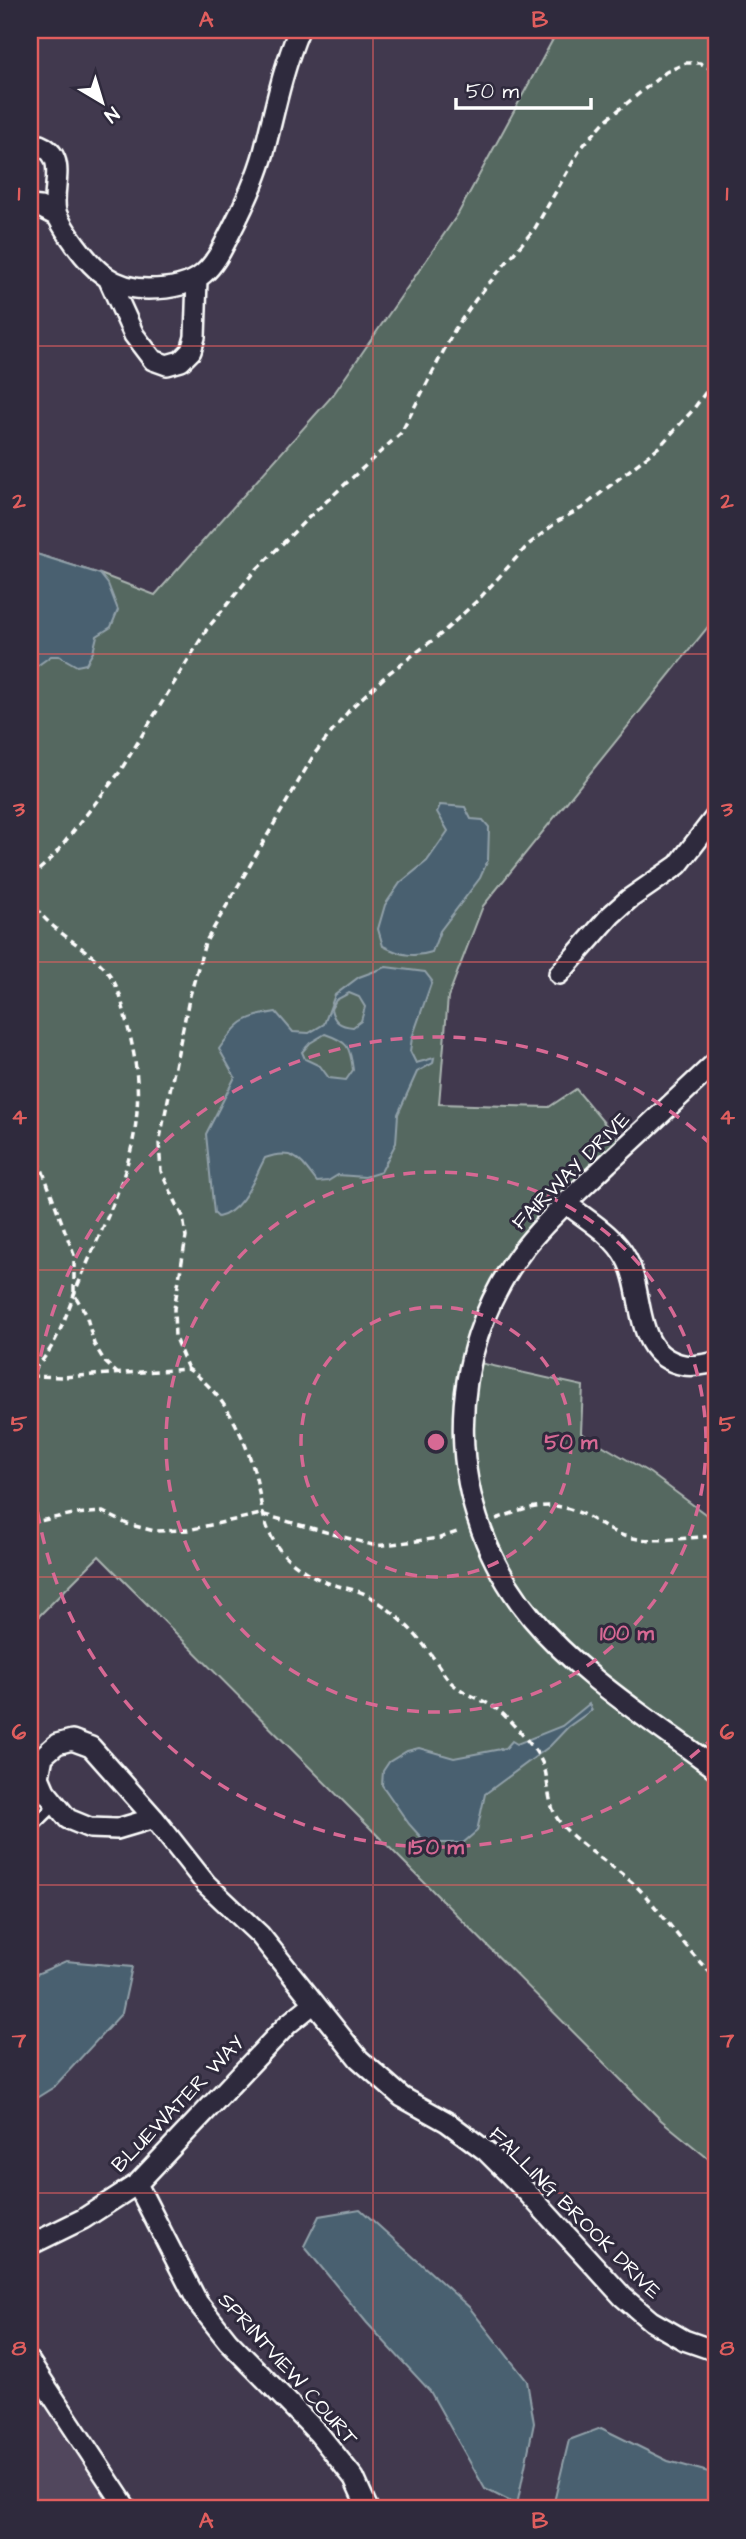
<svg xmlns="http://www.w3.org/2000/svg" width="746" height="2539" viewBox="0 0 746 2539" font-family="'Architects Daughter',sans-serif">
<rect width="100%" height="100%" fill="#41394e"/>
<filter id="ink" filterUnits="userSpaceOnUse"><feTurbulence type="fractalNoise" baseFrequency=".0143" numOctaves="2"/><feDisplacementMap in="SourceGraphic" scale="14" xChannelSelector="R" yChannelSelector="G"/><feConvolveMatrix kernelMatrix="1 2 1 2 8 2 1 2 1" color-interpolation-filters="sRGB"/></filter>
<g filter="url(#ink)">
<path fill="#51475d" d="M30 2385 114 2509H30Z"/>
<path fill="#556861" stroke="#aab4b0" stroke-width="2" d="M558 30H716V617L483 906 448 997 439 1104 549 1107 576 1089 625 1148 526 1246 471 1361 583 1386 581 1433 650 1473 716 1522V2165L661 2120 99 1556 30 1625V552L100 574 155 595 333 395 458 214Z"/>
<path fill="#48616f" stroke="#91a0a9" stroke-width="2" fill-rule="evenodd" d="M30 552 100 574 108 584 118 610 111 627 97 636 93 652 86 664 77 666 59 656H51L30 671Z
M440 805 465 807 471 819 483 820 489 827 488 860 480 878 440 931 432 952C413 958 401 955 383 946L378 929 385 905 400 883 427 861 448 831 437 812Z
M386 967 425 972 432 981 412 1038 410 1051 416 1063 434 1058 433 1063 417 1072 398 1114 396 1143 381 1172 365 1177 338 1175 328 1181 317 1182C300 1160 295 1148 265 1158 254 1178 243 1212 218 1217L214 1213 206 1134 235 1077 219 1049C238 1022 243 1017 276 1012L293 1032 309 1033 324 1024 335 995 359 977ZM349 993 359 997 365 1007 361 1021 353 1027C340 1026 334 1022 331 1009L336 1000ZM325 1034C348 1042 350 1046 353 1070L346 1080 329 1078 320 1066 305 1059 302 1052 310 1043Z
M589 1704 592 1710 568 1727 550 1746 485 1794 477 1831 463 1843H426L409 1824 382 1785 383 1771 389 1762 407 1751 419 1748 454 1758 506 1748 512 1741 517 1744 562 1726Z
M66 1961 132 1967 122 2013 54 2087 30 2102V1977Z
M360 2209 469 2307 527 2381 534 2423 517 2505 485 2489 430 2391 367 2323 304 2246 319 2216Z
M601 2428 668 2461 716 2474V2509H557L554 2502 569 2440Z"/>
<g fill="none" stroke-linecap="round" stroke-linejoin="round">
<defs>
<path id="lane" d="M30 1829 56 1804"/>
<path id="street" d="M30 142C73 152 50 184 56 212 60 224 68 234 75 244 94 270 113 289 148 289 166 289 189 286 203 274 215 264 222 249 229 235 243 208 256 181 264 152 275 109 282 71 299 30
M30 206 40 207 57 216
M109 280 134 335 153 360 167 365 181 361 191 351 195 337 197 279
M559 974 611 915 629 899 678 865 716 816
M716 1062C680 1096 644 1130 608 1163 580 1190 550 1216 526 1246 440 1356 443 1511 532 1618 582 1678 654 1722 716 1769
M567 1204C587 1220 614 1235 626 1258 646 1293 631 1355 684 1365 694 1367 706 1364 716 1362
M154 1818 117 1829 90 1828 68 1819 45 1791 39 1777 43 1756 57 1744 72 1740 91 1747 154 1818 206 1884 260 1935 359 2059 402 2097 447 2122 486 2151 526 2191 623 2297 651 2321 684 2340 716 2351
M137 2184 198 2303 228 2341 318 2433 354 2478 368 2509
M30 2245 83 2219 137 2184 288 2024 313 2004
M30 2362 127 2509"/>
</defs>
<use href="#lane" stroke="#fff" stroke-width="15"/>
<use href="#street" stroke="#fff" stroke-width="24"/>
<path stroke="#fff" stroke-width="3.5" stroke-dasharray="7 5" stroke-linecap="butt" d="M30 878 53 857 119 773 207 629 253 573 305 521 401 433 455 329 476 299 535 228 581 148 606 120 666 72 686 63H700L716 72
M30 897C48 937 101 948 117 988 122 999 124 1012 127 1024 156 1129 120 1186 80 1280 66 1312 58 1349 30 1373
M30 1137 74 1255V1294L86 1314 94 1344 105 1362 118 1374
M188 1369 175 1338 174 1309 186 1237 183 1217 161 1171 159 1143 189 999 205 943 315 753 351 708 389 673 441 634 479 599 528 545 558 521 582 508 660 446 692 411 716 378
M30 1376 62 1377 188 1369C223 1392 244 1434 255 1474 262 1501 261 1525 279 1549 291 1564 313 1578 331 1584 344 1588 360 1590 371 1597 396 1613 415 1632 432 1656 440 1666 444 1677 454 1685 469 1697 490 1701 504 1715 518 1730 539 1750 545 1770 549 1787 548 1806 559 1821 577 1846 617 1866 640 1890 667 1918 687 1952 716 1978
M496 1519C533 1506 554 1498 590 1518 600 1524 612 1532 624 1536 649 1544 689 1537 716 1536
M30 1523 73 1514 103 1512 127 1524 154 1531 188 1530 261 1514 376 1546 440 1538 457 1532"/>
<use href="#lane" stroke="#2f2a3d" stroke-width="10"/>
<use href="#street" stroke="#2f2a3d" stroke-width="19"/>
</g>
</g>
<path fill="none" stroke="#e05e5e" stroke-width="2" stroke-opacity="0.55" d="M373 30V2509M30 346H716M30 654H716M30 962H716M30 1270H716M30 1577H716M30 1885H716M30 2193H716"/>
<g fill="none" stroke="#d76994" stroke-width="3.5" stroke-dasharray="12 9">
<circle cx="436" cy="1442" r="135"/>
<circle cx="436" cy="1442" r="270"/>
<path d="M715 1736A405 405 0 1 1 715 1148"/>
</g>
<g text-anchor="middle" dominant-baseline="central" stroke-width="6" stroke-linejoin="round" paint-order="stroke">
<g font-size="21" fill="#fff" stroke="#2f2a3d">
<text transform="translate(571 1171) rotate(-45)">FAIRWAY DRIVE</text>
<text transform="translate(178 2104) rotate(-46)">BLUEWATER WAY</text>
<text transform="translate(575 2213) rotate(45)">FALLING BROOK DRIVE</text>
<text transform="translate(288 2369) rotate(48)">SPRINTVIEW COURT</text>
</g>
</g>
<circle cx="436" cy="1442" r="10" fill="#d76994" stroke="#2f2a3d" stroke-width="3.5"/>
<g font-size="21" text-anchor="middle" font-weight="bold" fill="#d76994" stroke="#2f2a3d" stroke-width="6" stroke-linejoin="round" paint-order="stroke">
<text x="571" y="1449">50 m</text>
<text x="627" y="1640">100 m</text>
<text x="436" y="1854">150 m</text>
</g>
<rect width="746" height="2539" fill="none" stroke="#2f2a3d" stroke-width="77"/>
<g transform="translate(102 102) rotate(142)" stroke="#2f2a3d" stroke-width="5" paint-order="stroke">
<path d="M0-5L12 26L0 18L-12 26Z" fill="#ffffff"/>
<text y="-10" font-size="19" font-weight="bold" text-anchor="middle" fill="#ffffff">N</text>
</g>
<path d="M456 98v10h135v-10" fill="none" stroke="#ffffff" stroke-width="3.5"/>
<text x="466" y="98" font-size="21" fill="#ffffff" stroke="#2f2a3d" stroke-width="5" paint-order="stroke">50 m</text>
<rect x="38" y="38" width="670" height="2462" fill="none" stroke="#e05e5e" stroke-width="2.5"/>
<g font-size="23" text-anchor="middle" font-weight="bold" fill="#e05e5e">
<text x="206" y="27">A</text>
<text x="540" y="27">B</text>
<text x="19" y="200">1</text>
<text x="727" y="200">1</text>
<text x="19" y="508">2</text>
<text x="727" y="508">2</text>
<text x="19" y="816">3</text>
<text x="727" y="816">3</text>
<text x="19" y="1124">4</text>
<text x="727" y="1124">4</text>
<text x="19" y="1431">5</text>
<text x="727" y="1431">5</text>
<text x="19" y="1739">6</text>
<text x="727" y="1739">6</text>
<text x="19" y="2047">7</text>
<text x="727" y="2047">7</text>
<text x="19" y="2355">8</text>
<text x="727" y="2355">8</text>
<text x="206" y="2528">A</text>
<text x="540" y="2528">B</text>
</g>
</svg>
